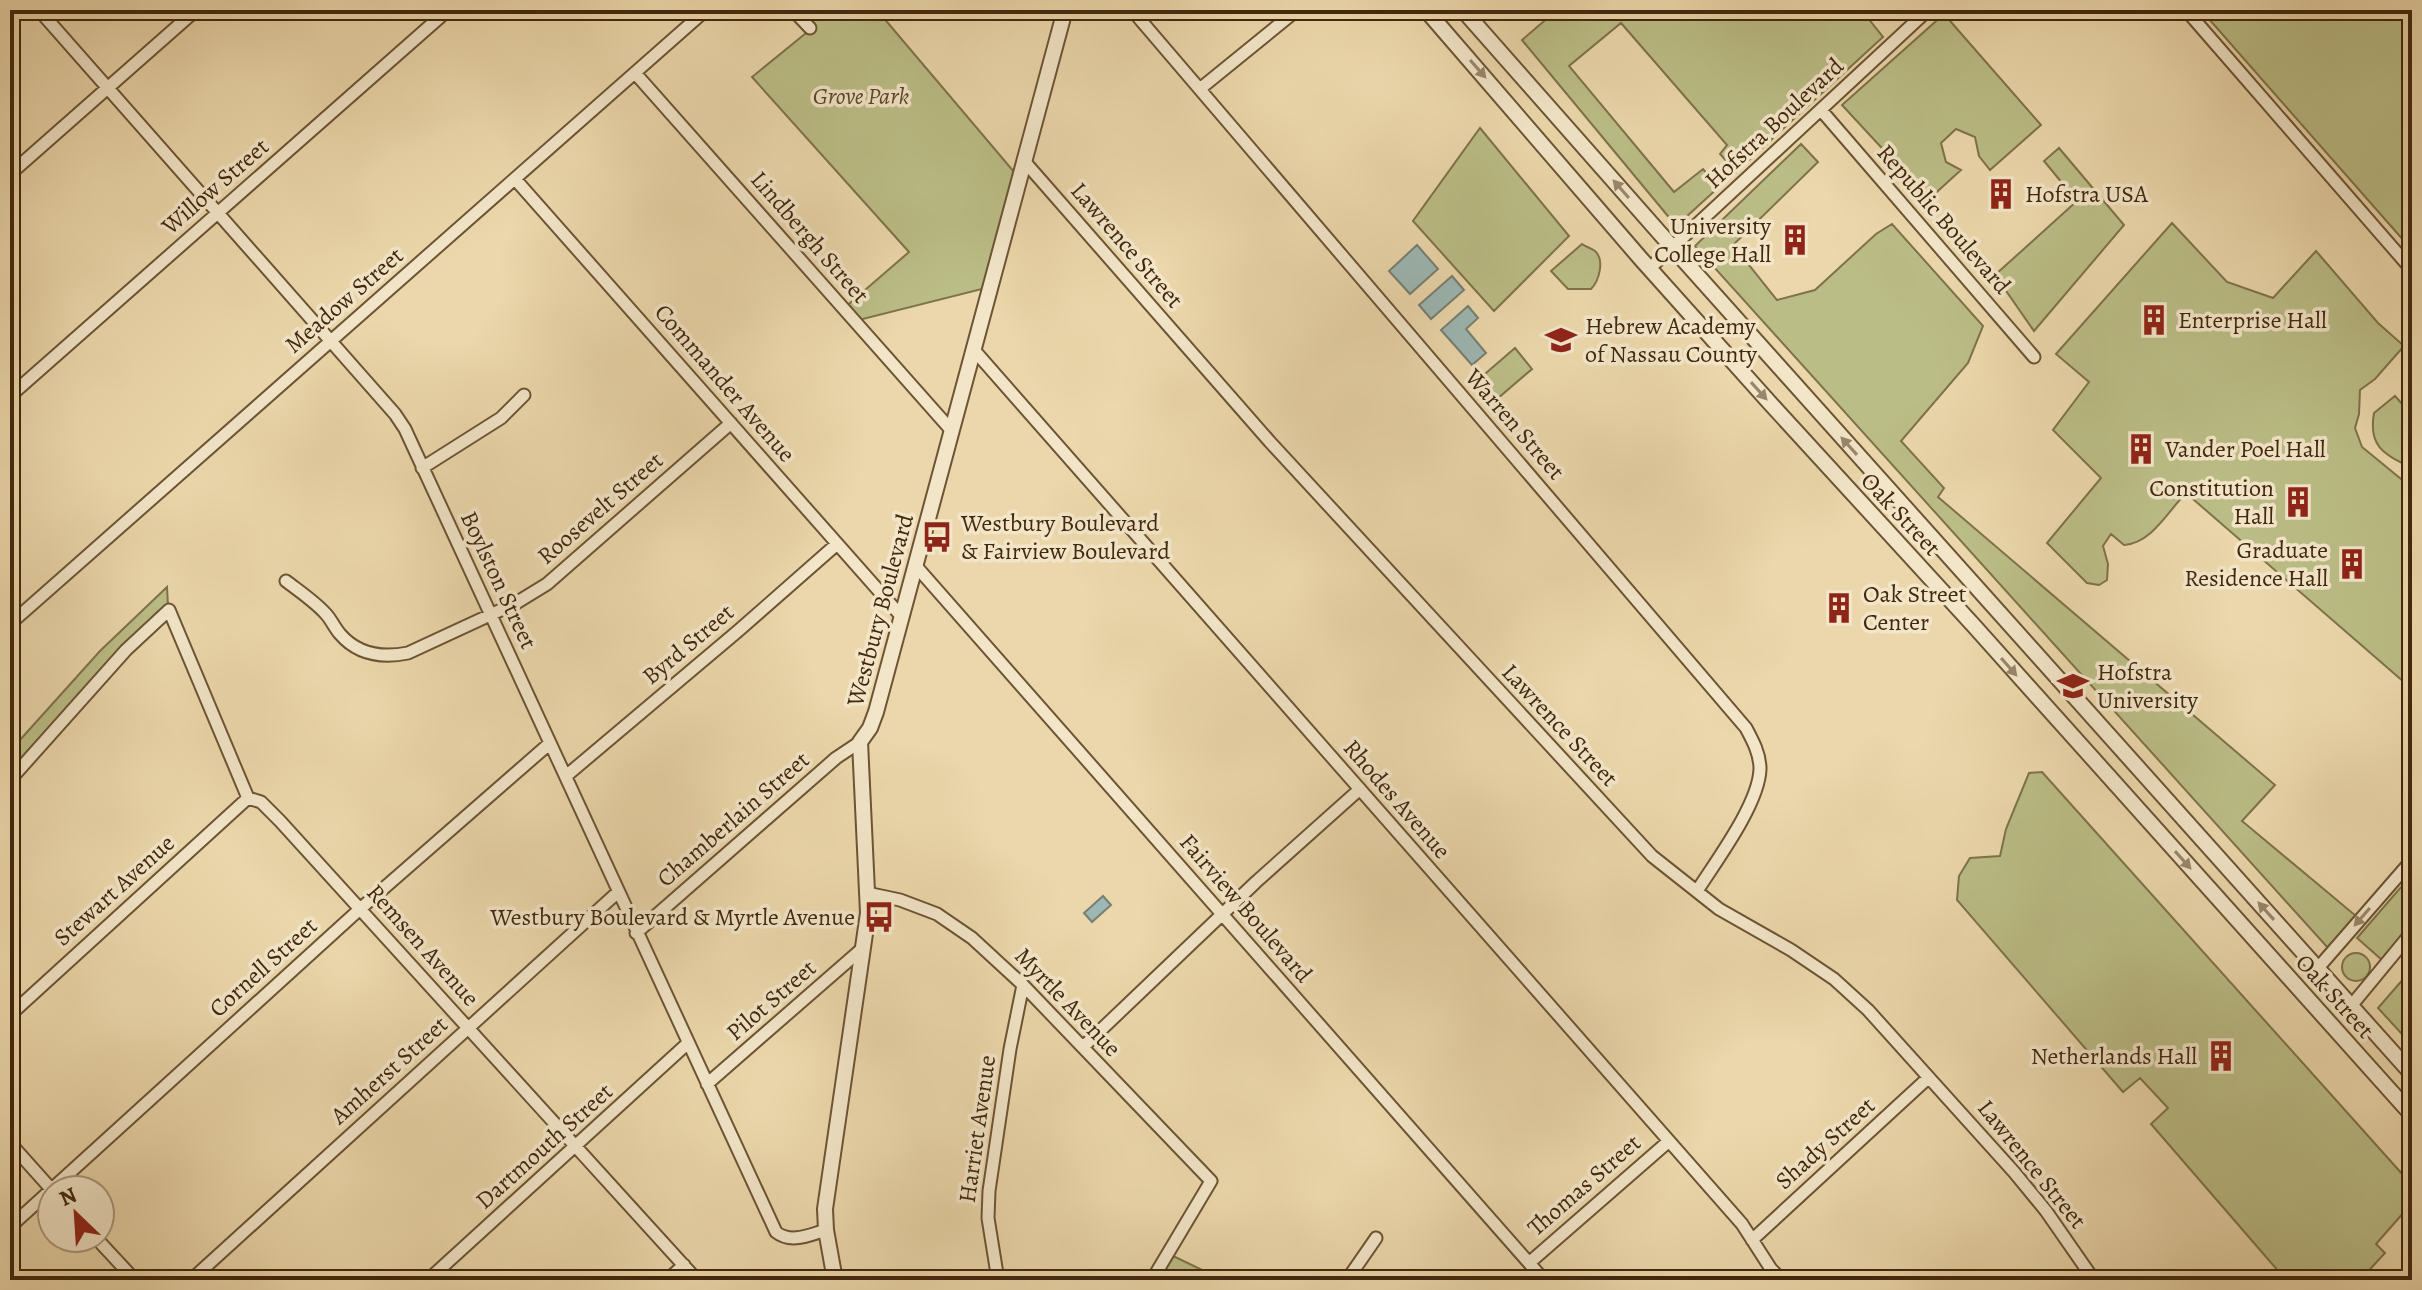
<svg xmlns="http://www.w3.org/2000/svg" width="2422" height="1290" viewBox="0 0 2422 1290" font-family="Alegreya,serif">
<rect width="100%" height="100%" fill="#ebd7ab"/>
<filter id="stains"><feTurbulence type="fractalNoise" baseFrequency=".0025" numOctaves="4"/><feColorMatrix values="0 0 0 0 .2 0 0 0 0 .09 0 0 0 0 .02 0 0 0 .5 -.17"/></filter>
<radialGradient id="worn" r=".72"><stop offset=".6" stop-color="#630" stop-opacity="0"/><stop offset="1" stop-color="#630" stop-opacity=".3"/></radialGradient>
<path fill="#bbbd86" stroke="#7e724a" stroke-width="2" d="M794 10H877L1020 179 990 287 855 321 843 309 909 252 752 77 811 29Z
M1557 10H1848L1856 18 1863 12 1883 37 1736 172 1720 154 1727 145 1621 23 1569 66 1674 192 1703 169 1719 187 1686 217 1672 221 1522 40Z
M2201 10H2412V250Z
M1944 14 2041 125 1990 170 1979 156 1975 137 1956 129 1941 143 1946 162 1961 170 1929 199 1842 105Z
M1480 128 1569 236 1494 311 1413 221Z
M1801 144 1818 162 1733 245 1777 300 1815 290 1876 234 1892 224 1983 326 1968 363 1901 441 1944 488 1938 497 2275 785 2242 821 2356 916 2328 948 1695 246Z
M2059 148 2124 225 2034 331 1995 275 2077 201 2044 161Z
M2172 223 2227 282 2273 298 2316 251 2378 323 2404 346 2375 379 2360 390 2359 414 2355 428 2362 447 2412 488V689L2186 493C2168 511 2152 543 2124 545L2111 534 2103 546 2108 564 2107 580 2099 585 2087 583 2047 543 2101 478 2053 430 2089 382 2056 354Z
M1582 244C1586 247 1591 248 1595 251 1605 260 1599 281 1591 289H1568L1551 271Z
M1515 348 1532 369 1497 399 1479 379Z
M2395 396 2412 415V468C2384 454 2368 447 2374 413Z
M167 587 168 606 10 780V751L100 651Z
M2042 772 2412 1185V1203L2376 1244 2385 1253 2360 1280H2286L2151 1124 2168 1108 2140 1078 2123 1092 1957 900 1959 876 1970 858 2000 856 2006 829 2029 773Z
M2412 883V925L2382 960 2357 938 2401 887Z
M2342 967a14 14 0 1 1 28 0a14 14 0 1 1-28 0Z
M2412 969V1045L2378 1008Z
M1171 1255 1223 1280H1156Z"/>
<path fill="#9cb7b4" stroke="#787e71" stroke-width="2" d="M1417 245 1438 269 1410 294 1389 271Z
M1452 276 1464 290 1431 319 1419 305Z
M1468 306 1478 318 1466 329 1486 353 1472 365 1441 330Z
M1103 896 1111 905 1092 922 1084 913Z"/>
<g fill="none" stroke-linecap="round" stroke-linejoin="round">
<defs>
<path id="minor" d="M39 10 395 414 405 429 776 1232C791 1244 809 1235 826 1230
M793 10 810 28
M1132 10 1746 728C1753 741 1760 754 1760 769 1759 804 1716 861 1697 891
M2186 10 2412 270
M635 73 952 431
M1201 88 1297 10
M1821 110 2034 357
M1025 162 1270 442 1652 856 1719 909 1791 950 1834 979 1868 1010 2014 1172 2046 1211 2094 1280
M10 174 196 10
M515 179 902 617
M1650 268 1928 10
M974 350 1742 1224 1771 1269 1782 1280
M10 396 448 10
M422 468 501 418 524 395
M915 565 1544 1280
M286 581C299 591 314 601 325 613 331 619 334 627 340 634 358 655 383 658 408 653L516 603 547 584 731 423
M10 624 706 10
M566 776 738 631 837 544
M10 780 126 650 169 610 248 798 261 802 280 821 697 1280
M867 893 900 900 937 914 972 938 1023 985 1211 1181 1152 1280
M636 933 836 758 860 742
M2318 968 2412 860
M2351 1006 2412 932
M10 1015 248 798
M1083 1047 1256 882 1360 789
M707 1084 863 948
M10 1143 52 1190
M10 1227 360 909 549 744
M96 1238 135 1280
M1752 1240 1928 1078
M1529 1263 1669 1141
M191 1280 618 892
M428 1280 688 1043
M667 1280 684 1265
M998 1280 988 1218 989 1191 1010 1049 1023 985
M1347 1280 1376 1238"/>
<path id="tertiary" d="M1426 10 1641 259 1769 402 1975 627 2412 1115
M1463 10 1672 247 2412 1074
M835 1280 826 1230 825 1209 868 913 860 742 870 728 876 712 1065 10"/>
</defs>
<use href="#minor" stroke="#6c5434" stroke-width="15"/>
<use href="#tertiary" stroke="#6c5434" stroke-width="18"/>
<use href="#minor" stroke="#f2e5c8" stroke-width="11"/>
<use href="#tertiary" stroke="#f2e5c8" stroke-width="14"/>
</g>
<defs><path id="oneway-solid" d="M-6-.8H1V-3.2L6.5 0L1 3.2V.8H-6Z" transform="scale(2)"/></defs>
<g fill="#9a866a">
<use href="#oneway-solid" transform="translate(1478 69) rotate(49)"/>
<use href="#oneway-solid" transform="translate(1621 189) rotate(-131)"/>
<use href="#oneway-solid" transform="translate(1759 391) rotate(48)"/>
<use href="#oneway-solid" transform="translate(1849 446) rotate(-132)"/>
<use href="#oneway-solid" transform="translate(2009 667) rotate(49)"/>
<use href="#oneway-solid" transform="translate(2183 860) rotate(48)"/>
<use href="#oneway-solid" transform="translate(2266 911) rotate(-132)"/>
<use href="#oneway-solid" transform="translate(2362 917) rotate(131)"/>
</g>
<defs>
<symbol id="building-bare" viewBox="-9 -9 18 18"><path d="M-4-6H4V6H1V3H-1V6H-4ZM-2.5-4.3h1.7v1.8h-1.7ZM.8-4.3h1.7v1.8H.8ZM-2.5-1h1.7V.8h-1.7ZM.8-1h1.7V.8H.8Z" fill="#8f2418" stroke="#f2e5c8" stroke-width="2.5" paint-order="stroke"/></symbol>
<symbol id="school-bare" viewBox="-9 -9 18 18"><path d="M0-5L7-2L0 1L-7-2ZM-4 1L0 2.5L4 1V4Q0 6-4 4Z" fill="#8f2418" stroke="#f2e5c8" stroke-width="2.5" paint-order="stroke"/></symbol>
<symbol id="bus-bare" viewBox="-9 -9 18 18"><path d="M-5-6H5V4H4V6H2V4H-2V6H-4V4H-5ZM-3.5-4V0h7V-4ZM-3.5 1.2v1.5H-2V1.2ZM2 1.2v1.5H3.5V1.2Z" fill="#8f2418" stroke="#f2e5c8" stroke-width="2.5" paint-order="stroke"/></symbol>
<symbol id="university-bare" viewBox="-9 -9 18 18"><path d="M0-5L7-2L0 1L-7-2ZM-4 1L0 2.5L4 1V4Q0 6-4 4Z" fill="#8f2418" stroke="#f2e5c8" stroke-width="2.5" paint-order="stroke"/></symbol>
</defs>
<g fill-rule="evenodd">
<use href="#building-bare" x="1979" y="172" width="44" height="44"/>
<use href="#building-bare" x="1773" y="218" width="44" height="44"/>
<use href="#building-bare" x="2132" y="298" width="44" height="44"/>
<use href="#school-bare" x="1539" y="318" width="44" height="44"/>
<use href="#building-bare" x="2119" y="427" width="44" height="44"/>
<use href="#building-bare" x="2276" y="480" width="44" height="44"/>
<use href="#bus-bare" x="915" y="515" width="44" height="44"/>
<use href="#building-bare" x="2330" y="542" width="44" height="44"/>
<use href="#building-bare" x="1817" y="586" width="44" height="44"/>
<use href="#university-bare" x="2051" y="664" width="44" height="44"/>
<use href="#bus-bare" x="857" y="895" width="44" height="44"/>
<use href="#building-bare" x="2199" y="1034" width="44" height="44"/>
</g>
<g text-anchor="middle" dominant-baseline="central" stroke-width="7" stroke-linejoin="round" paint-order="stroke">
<g font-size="24" font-style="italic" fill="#5a4625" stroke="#f2e5c8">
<text x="861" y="96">Grove Park</text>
</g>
<g font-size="24" fill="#42280d" stroke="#f2e5c8">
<text transform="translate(1774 123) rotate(-43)">Hofstra Boulevard</text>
<text transform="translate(215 186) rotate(-41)">Willow Street</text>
<text transform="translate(1944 219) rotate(49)">Republic Boulevard</text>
<text transform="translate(810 237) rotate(49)">Lindbergh Street</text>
<text transform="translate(1127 245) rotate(49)">Lawrence Street</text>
<text transform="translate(344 300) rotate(-41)">Meadow Street</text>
<text transform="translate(725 383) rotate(49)">Commander Avenue</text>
<text transform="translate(1515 424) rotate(49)">Warren Street</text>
<text transform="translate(600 508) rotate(-41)">Roosevelt Street</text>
<text transform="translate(1901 514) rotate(47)">Oak Street</text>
<text transform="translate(499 580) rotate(65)">Boylston Street</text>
<text transform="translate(880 610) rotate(-75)">Westbury Boulevard</text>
<text transform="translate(688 644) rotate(-40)">Byrd Street</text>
<text transform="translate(1560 725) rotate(47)">Lawrence Street</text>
<text transform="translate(1397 799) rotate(49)">Rhodes Avenue</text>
<text transform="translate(733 819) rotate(-41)">Chamberlain Street</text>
<text transform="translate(114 890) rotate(-42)">Stewart Avenue</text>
<text transform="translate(1246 908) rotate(49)">Fairview Boulevard</text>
<text transform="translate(423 945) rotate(48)">Remsen Avenue</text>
<text transform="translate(263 967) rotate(-42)">Cornell Street</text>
<text transform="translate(2335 996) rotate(48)">Oak Street</text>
<text transform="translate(771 1000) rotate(-41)">Pilot Street</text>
<text transform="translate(1068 1002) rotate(46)">Myrtle Avenue</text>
<text transform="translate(389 1070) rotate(-42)">Amherst Street</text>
<text transform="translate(977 1129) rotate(-82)">Harriet Avenue</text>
<text transform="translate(1825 1143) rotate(-42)">Shady Street</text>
<text transform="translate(544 1146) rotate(-42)">Dartmouth Street</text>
<text transform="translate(2032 1164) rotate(51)">Lawrence Street</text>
<text transform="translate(1584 1185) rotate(-41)">Thomas Street</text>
</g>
<g font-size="24" fill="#42280d" stroke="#f2e5c8" text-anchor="start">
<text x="2025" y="194">Hofstra USA</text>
<text x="1771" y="226" text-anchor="end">University<tspan x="1771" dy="28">College Hall</tspan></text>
<text x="2178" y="320">Enterprise Hall</text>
<text x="1585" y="326">Hebrew Academy<tspan x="1585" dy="28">of Nassau County</tspan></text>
<text x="2165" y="449">Vander Poel Hall</text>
<text x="2274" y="488" text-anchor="end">Constitution<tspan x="2274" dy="28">Hall</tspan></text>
<text x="961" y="523">Westbury Boulevard<tspan x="961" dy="28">&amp; Fairview Boulevard</tspan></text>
<text x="2328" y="550" text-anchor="end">Graduate<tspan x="2328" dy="28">Residence Hall</tspan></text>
<text x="1863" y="594">Oak Street<tspan x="1863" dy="28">Center</tspan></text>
<text x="2097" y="672">Hofstra<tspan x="2097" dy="28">University</tspan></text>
<text x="855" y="917" text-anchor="end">Westbury Boulevard &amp; Myrtle Avenue</text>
<text x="2197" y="1056" text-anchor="end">Netherlands Hall</text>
</g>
</g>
<rect width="2422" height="1290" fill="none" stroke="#ebd7ab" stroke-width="40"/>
<rect x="12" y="12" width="2398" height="1266" fill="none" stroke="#42280d" stroke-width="4"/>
<rect x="20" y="20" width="2382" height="1250" fill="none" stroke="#42280d" stroke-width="2"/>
<g transform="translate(76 1214) rotate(335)"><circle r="38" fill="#f2e5c8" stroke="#ac997d" stroke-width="2"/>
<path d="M0-6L14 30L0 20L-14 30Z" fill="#8f2418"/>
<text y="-12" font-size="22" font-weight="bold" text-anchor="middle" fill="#42280d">N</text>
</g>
<rect width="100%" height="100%" filter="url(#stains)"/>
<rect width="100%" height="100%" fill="url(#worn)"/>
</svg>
